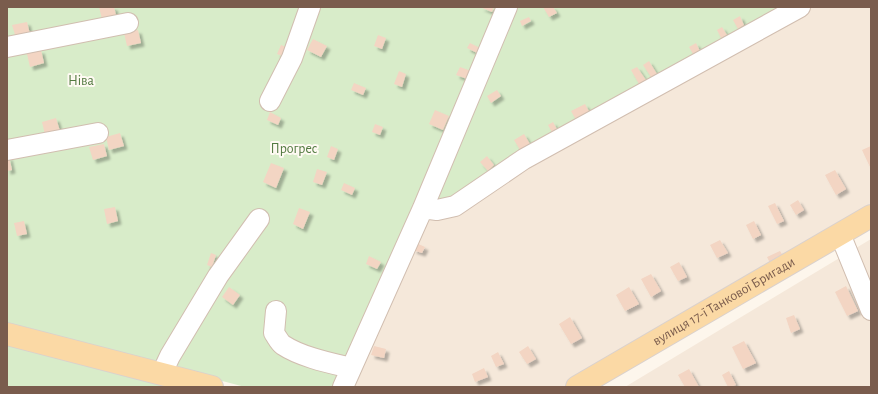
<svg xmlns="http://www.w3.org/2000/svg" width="878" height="394" viewBox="0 0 878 394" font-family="'Alegreya Sans',sans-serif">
<defs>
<filter id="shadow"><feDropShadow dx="3.5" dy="3.5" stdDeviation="1" flood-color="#0004"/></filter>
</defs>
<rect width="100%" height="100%" fill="#fdf6ec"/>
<path fill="#f5e8da" d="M800 7H871V216L577 387H343L423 208Z
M871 239V387H625Z"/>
<path fill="#d8ecc9" d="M7 7H800L455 206 423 208 343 387H245L7 324Z
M7 343 176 387H7Z"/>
<path fill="#f3d5c3" filter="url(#shadow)" d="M99 7H114L116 15 102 19Z
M480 7H494L492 12Z
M543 7H553L557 13 549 17Z
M740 16 744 25 738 29 733 20Z
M529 17 531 21 522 26 520 21Z
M27 22 30 34 16 38 12 25Z
M722 27 727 35 721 38 717 30Z
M138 30 141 43 127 46 124 33Z
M378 35 386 38 382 49 374 46Z
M313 39 327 46 321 57 307 50Z
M470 43 480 48 477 53 467 48Z
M696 43 700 51 693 54 689 47Z
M281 45 289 48 285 57 277 54Z
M41 50 44 63 30 67 27 54Z
M649 61 657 74 651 77 643 65Z
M460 67 474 72 470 80 456 75Z
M637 67 646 80 639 84 631 70Z
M399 71 406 74 402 87 394 84Z
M354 83 366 88 363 95 351 90Z
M497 90 501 96 491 103 487 96Z
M585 104 590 113 576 120 571 111Z
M435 110 449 116 443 130 429 124Z
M270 112 281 118 278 125 267 120Z
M56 118 60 131 45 135 42 122Z
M553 122 558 131 553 134 548 125Z
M375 124 383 127 380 135 372 132Z
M120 133 124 146 109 150 106 137Z
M524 134 530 144 520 150 514 140Z
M104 144 107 156 93 160 89 147Z
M331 146 338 149 334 160 327 157Z
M871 146V169L862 150Z
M487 156 494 165 488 171 480 162Z
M7 157H9L12 170 7 171Z
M271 163 284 168 276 188 263 182Z
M317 169 327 172 322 185 313 182Z
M835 170 846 189 836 195 825 175Z
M344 183 355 188 352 195 341 190Z
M798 200 804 210 796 215 790 205Z
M775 203 784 221 777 224 768 206Z
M115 207 118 221 107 224 104 209Z
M299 208 310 212 303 229 293 224Z
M24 221 27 234 17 236 14 223Z
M754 221 761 235 753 239 746 225Z
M720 240 728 253 717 258 710 245Z
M416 243 425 247 422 253 413 250Z
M780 251 783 256 770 263 767 257Z
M211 253 216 255 212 267 207 265Z
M369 256 381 262 377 269 366 264Z
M679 262 687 277 678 281 670 267Z
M651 274 661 291 651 297 641 279Z
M846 286 858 311 847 316 835 292Z
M229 287 240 295 233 305 222 297Z
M629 287 639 304 625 311 616 295Z
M794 315 800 329 791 333 786 318Z
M570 317 582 338 571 344 559 324Z
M744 341 756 363 743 369 732 347Z
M374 346 386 349 384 358 371 355Z
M528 346 536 359 527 364 519 352Z
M498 352 504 364 496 367 491 356Z
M484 368 488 377 475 382 472 374Z
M689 369 699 387H685L678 375Z
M729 371 736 385 731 387H728L722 375Z"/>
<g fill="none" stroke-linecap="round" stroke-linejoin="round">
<defs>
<path id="minor" d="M7 47 128 23
M270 101 292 58 310 7
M7 150 98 133
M423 208 437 210 455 206 524 159 800 7
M840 234 871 310
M276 311 274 333C277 337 279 342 283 345 301 357 330 363 351 368
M162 373 170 356 218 276 259 219
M343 387 423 208 507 7"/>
<g id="major">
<path d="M7 334 212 387"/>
<path id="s1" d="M577 387 871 216"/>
</g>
</defs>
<use href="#minor" stroke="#d1beb0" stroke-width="22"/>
<use href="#major" stroke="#dad1cd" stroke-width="24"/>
<use href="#minor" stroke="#fff" stroke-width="20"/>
<use href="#major" stroke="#fbd9a5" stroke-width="22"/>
</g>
<g text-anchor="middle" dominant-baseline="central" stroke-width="4" stroke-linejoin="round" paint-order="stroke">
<g font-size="14" fill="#537a41" stroke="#fffaf3">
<text x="81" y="81">Ніва</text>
<text x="294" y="149">Прогрес</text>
</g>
<g font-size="14" fill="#7a5c4d" stroke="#fffaf3">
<text stroke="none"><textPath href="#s1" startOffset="170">вулиця 17-ї Танкової Бригади</textPath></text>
</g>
</g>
<rect width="878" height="394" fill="none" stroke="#7a5c4d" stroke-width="16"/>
</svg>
